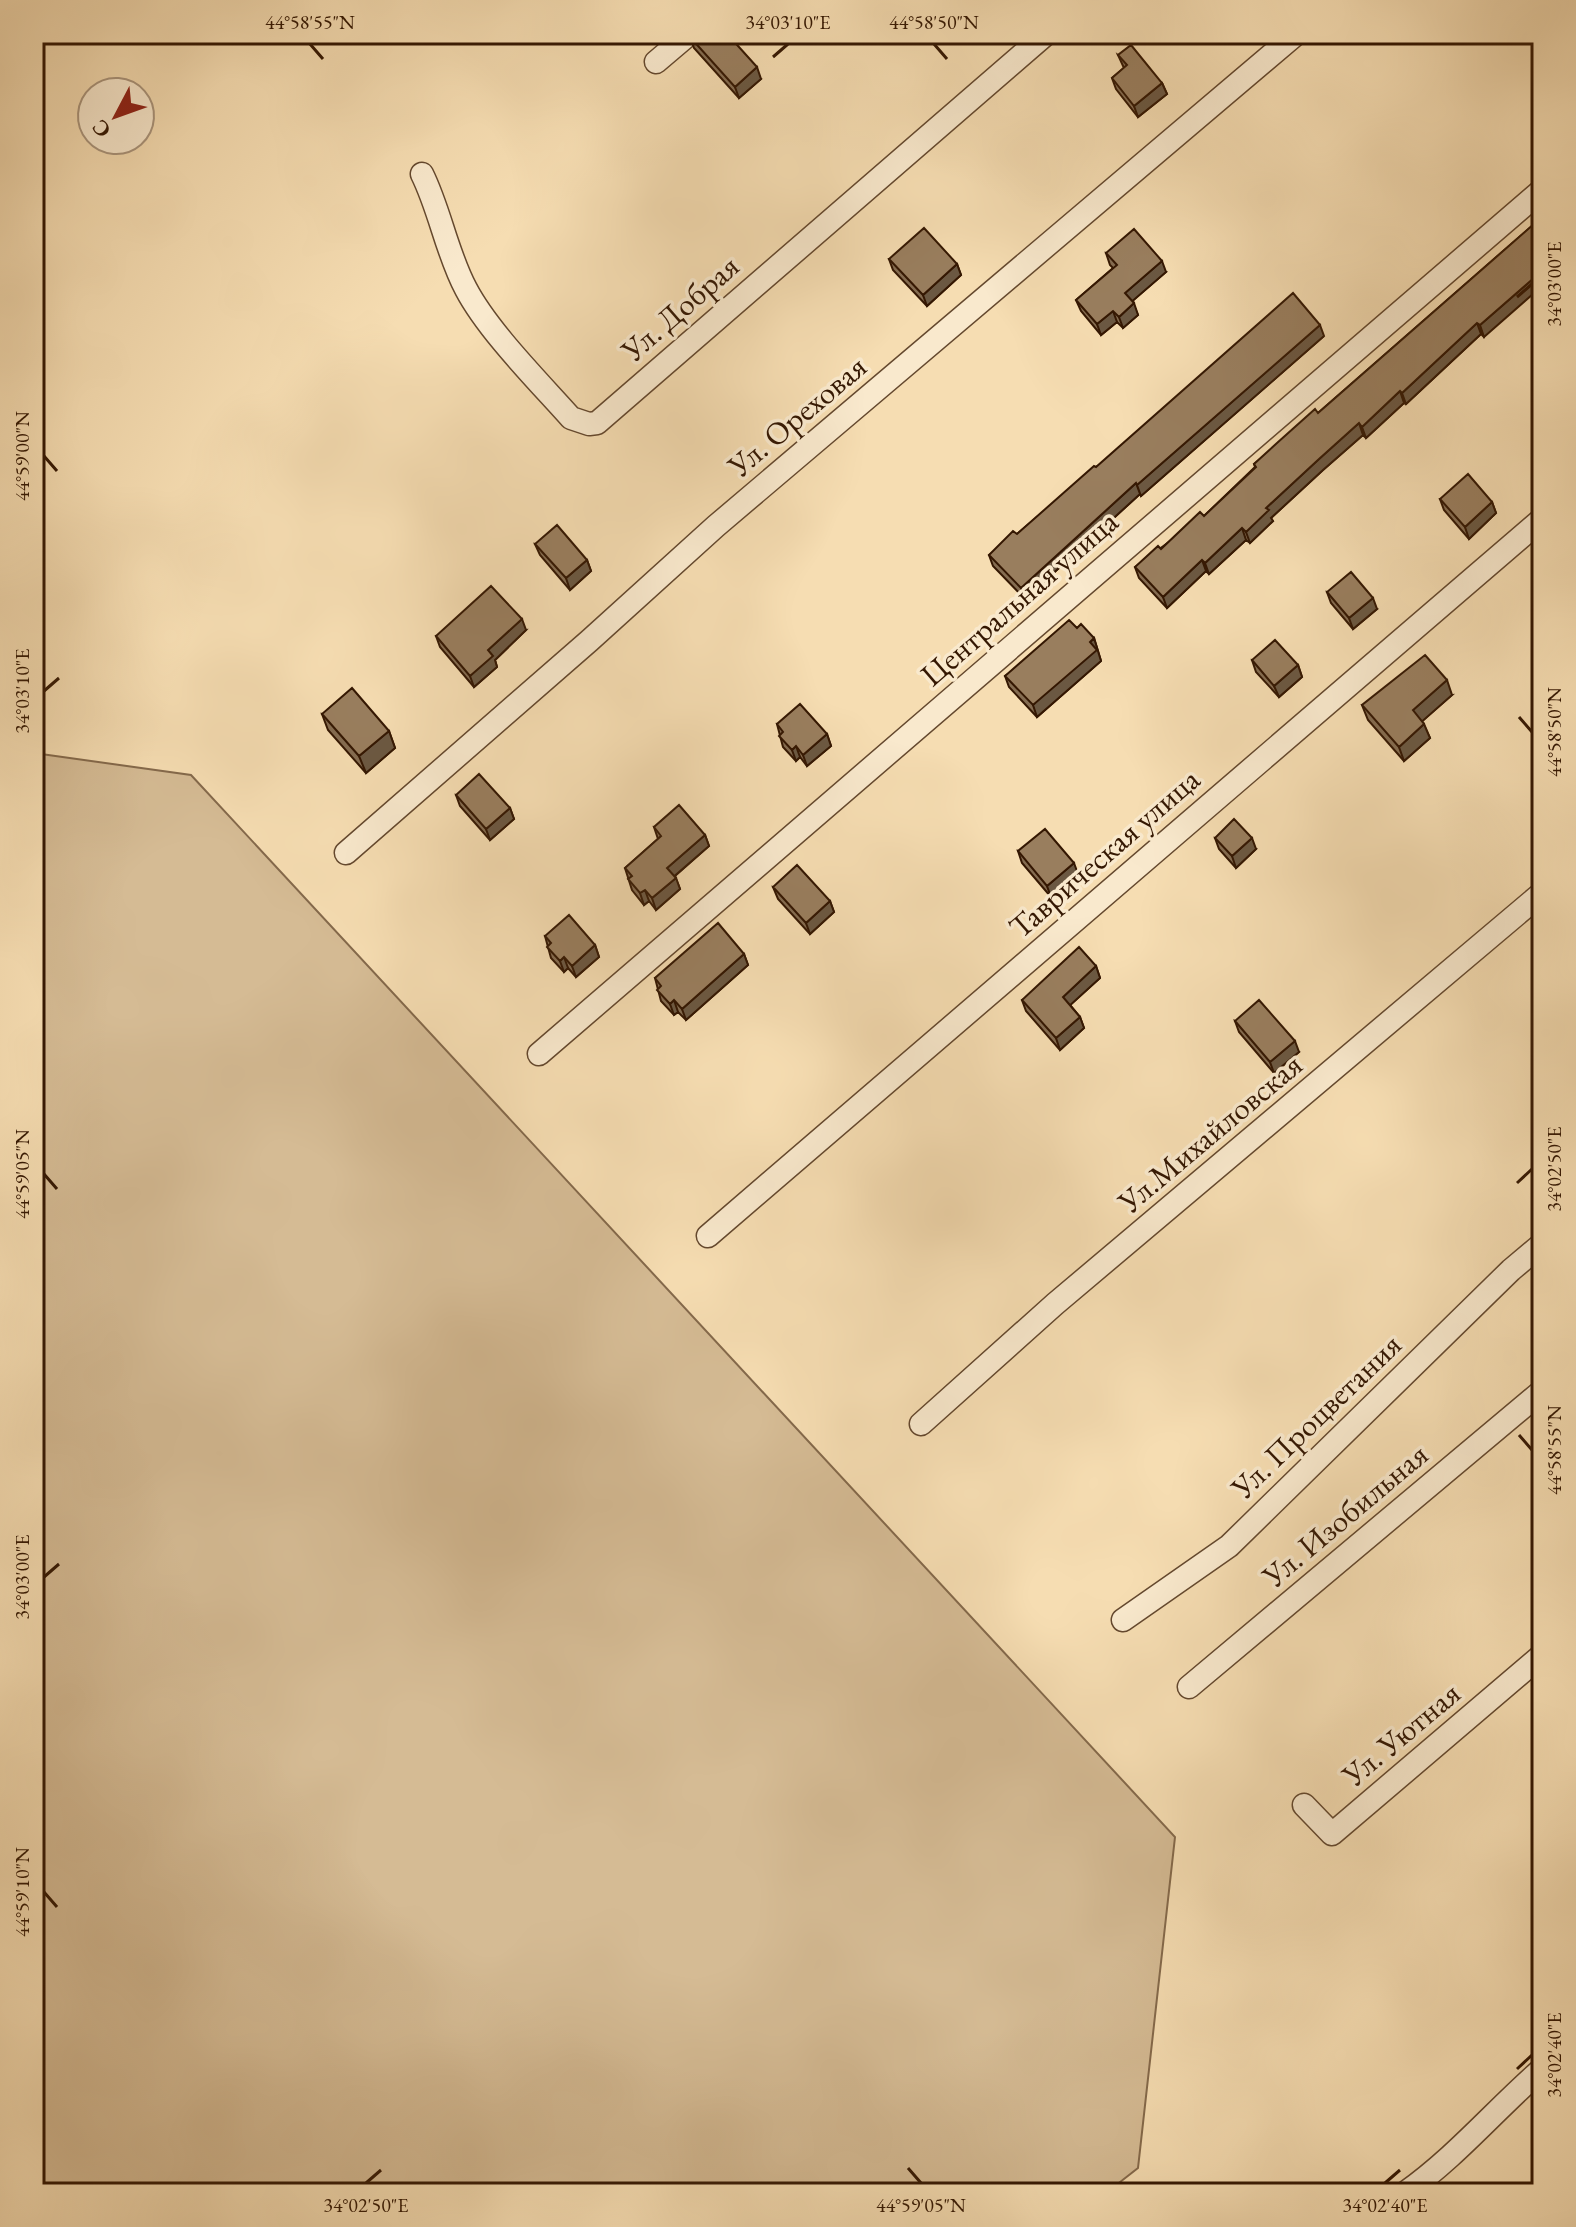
<svg xmlns="http://www.w3.org/2000/svg" width="1576" height="2227" viewBox="0 0 1576 2227" font-family="'EB Garamond',serif">
<rect width="100%" height="100%" fill="#f6ddb2"/>
<filter id="stains"><feTurbulence type="fractalNoise" baseFrequency=".0025" numOctaves="4"/><feColorMatrix values="0 0 0 0 .2 0 0 0 0 .09 0 0 0 0 .02 0 0 0 .5 -.17"/></filter>
<radialGradient id="worn" r=".72"><stop offset=".6" stop-color="#630" stop-opacity="0"/><stop offset="1" stop-color="#630" stop-opacity=".3"/></radialGradient>
<path fill="#d5bb94" stroke="#84694b" stroke-width="2" d="M34 753 191 775 1175 1837 1138 2168 1106 2193H34Z"/>
<g fill="none" stroke-linecap="round" stroke-linejoin="round">
<defs>
<path id="street" d="M656 62 689 34
M422 174C440 210 447 254 466 289 488 331 539 382 571 418L589 424 597 423 1046 34
M346 853 589 641 716 526 1296 34
M539 1054 1542 190
M708 1236 1542 519
M921 1424 1055 1304 1542 893
M1123 1620 1229 1546 1511 1270 1542 1244
M1189 1687 1542 1391
M1304 1805 1332 1834 1542 1655
M1405 2193C1456 2157 1496 2109 1542 2069"/>
</defs>
<use href="#street" stroke="#64482e" stroke-width="25"/>
<use href="#street" stroke="#f9e9cd" stroke-width="22"/>
</g>
<path fill="#846c51" stroke="#341702" stroke-width="2" d="M690 37 761 79 739 98 694 48Z
M1118 55 1162 83 1167 94 1138 117 1116 89 1112 78 1124 68Z
M1542 217 1484 337 1481 334 1406 404 1404 403 1366 438 1363 435 1323 470 1271 518 1273 521 1250 543 1246 540 1209 574 1206 571 1167 608 1139 578 1135 567 1204 516 1255 467 1254 464 1318 413Z
M1106 253 1166 272 1132 301 1138 315 1123 328 1117 322 1101 335 1081 311 1076 300 1113 268 1110 265Z
M889 259 957 264 961 275 927 306 893 270Z
M1324 336 1141 496 1140 494 1025 599 993 566 989 555 1017 534 1096 467Z
M1440 499 1492 502 1496 513 1469 539 1444 510Z
M535 544 587 560 591 571 570 590 540 555Z
M1327 592 1377 609 1353 629 1331 603Z
M1077 628 1094 638 1101 661 1037 717 1009 687 1005 676Z
M526 630 495 660 497 667 474 687 440 647 436 636Z
M1252 660 1298 665 1302 677 1279 697 1256 672Z
M1452 695 1422 721 1430 738 1404 761 1368 720 1362 705Z
M322 714 389 731 395 748 366 773 328 730Z
M777 724 827 734 831 746 807 766 800 757 796 761 783 747Z
M456 795 510 808 514 819 490 840 460 806Z
M654 827 705 835 709 846 675 876 680 889 656 910 649 901 644 905 632 890 625 868 658 839Z
M1215 838 1256 849 1236 868 1219 849Z
M1018 851 1078 874 1051 897 1022 863Z
M773 887 830 901 834 912 810 934 778 899Z
M545 936 595 945 599 957 576 977 568 968 564 972 551 958Z
M744 954 748 965 686 1020 678 1012 674 1015 661 1001 655 978Z
M1096 966 1100 978 1070 1005 1080 1017 1084 1028 1060 1050 1026 1011 1022 1000Z
M1235 1021 1299 1052 1274 1073 1239 1032Z"/>
<path fill="#6b5842" stroke="#341702" stroke-width="2" d="M757 67 761 79 739 98 735 87Z
M1162 83 1167 94 1138 117 1134 106Z
M1162 261 1166 272 1129 304 1125 293Z
M957 264 961 275 927 306 923 295Z
M1542 271V286L1484 337 1480 325Z
M1134 303 1138 315 1123 328 1119 317Z
M1113 311 1117 322 1101 335 1097 324Z
M1477 323 1481 334 1406 404 1402 393Z
M1320 325 1324 336 1141 496 1137 485Z
M1400 391 1404 403 1366 438 1362 427Z
M1359 423 1363 435 1323 470 1271 518 1273 521 1250 543 1246 532 1266 508 1319 459Z
M1136 483 1140 494 1025 599 1021 588Z
M1492 502 1496 513 1469 539 1465 527Z
M1242 528 1246 540 1209 574 1205 563Z
M587 560 591 571 570 590 566 578Z
M1202 560 1206 571 1167 608 1163 597Z
M1373 598 1377 609 1353 629 1349 618Z
M522 619 526 630 495 660 497 667 474 687 470 676 488 650Z
M1094 638 1101 661 1037 717 1033 705Z
M1298 665 1302 677 1279 697 1274 686Z
M1447 680 1452 695 1418 725 1413 710Z
M1424 724 1430 738 1404 761 1399 747Z
M389 731 395 748 366 773 359 756Z
M827 734 831 746 807 766 803 755Z
M796 746 800 757 796 761 792 750Z
M510 808 514 819 490 840 486 829Z
M705 835 709 846 671 879 667 868Z
M1252 838 1256 849 1236 868 1232 856Z
M1074 863 1078 874 1051 897 1047 886Z
M676 878 680 889 656 910 652 898Z
M645 890 649 901 644 905 640 893Z
M830 901 834 912 810 934 806 923Z
M595 945 599 957 576 977 572 966Z
M744 954 748 965 686 1020 682 1009Z
M564 957 568 968 564 972 560 961Z
M1096 966 1100 978 1067 1008 1063 997Z
M674 1000 678 1012 674 1015 670 1004Z
M1080 1017 1084 1028 1060 1050 1056 1038Z
M1295 1041 1299 1052 1274 1073 1270 1062Z"/>
<path fill="#997e5e" stroke="#341702" stroke-width="2" d="M693 34H717L723 41 729 36 757 67 735 87 690 37Z
M1131 45 1162 83 1134 106 1112 78 1127 65 1118 55Z
M1542 217V271L1480 325 1477 323 1402 393 1400 391 1362 427 1359 423 1319 459 1266 508 1269 510 1246 532 1242 528 1205 563 1202 560 1163 597 1135 567 1158 546 1161 549 1200 512 1204 516 1256 467 1254 464 1277 443 1315 409 1318 413Z
M924 228 957 264 923 295 889 259Z
M1134 229 1162 261 1125 293 1134 303 1119 317 1113 311 1097 324 1076 300 1117 265 1106 253Z
M1293 293 1320 325 1137 485 1136 483 1021 588 989 555 1013 531 1017 534 1094 466 1096 467Z
M1468 474 1492 502 1465 527 1440 499Z
M557 525 587 560 566 578 535 544Z
M1351 572 1373 598 1349 618 1327 592Z
M491 586 522 619 488 650 493 656 470 676 436 636Z
M1069 620 1077 628 1081 624 1094 638 1090 642 1097 650 1033 705 1005 676Z
M1275 640 1298 665 1274 686 1252 660Z
M1425 655 1447 680 1413 710 1424 724 1399 747 1362 705Z
M352 688 389 731 359 756 322 714Z
M800 704 827 734 803 755 796 746 792 750 779 736 783 732 777 724Z
M479 774 510 808 486 829 456 795Z
M679 805 705 835 667 868 676 878 652 898 645 890 640 893 628 879 632 876 625 868 661 836 654 827Z
M1234 819 1252 838 1232 856 1215 838Z
M1045 829 1074 863 1047 886 1018 851Z
M797 865 830 901 806 923 773 887Z
M569 915 595 945 572 966 564 957 560 961 547 947 551 943 545 936Z
M718 923 744 954 682 1009 674 1000 670 1004 657 990 661 986 655 978Z
M1079 947 1096 966 1063 997 1080 1017 1056 1038 1022 1000Z
M1259 1000 1295 1041 1270 1062 1235 1021Z"/>
<path fill="none" stroke="#341702" stroke-width="3" d="M310 44 323 59M934 44 947 59M773 57 788 44M1517 297 1532 284M44 456 57 471M44 691 59 678M1519 717 1532 732M44 1174 57 1189M1517 1183 1532 1169M1519 1435 1532 1450M44 1577 59 1564M44 1892 57 1907M1517 2069 1532 2055M908 2168 921 2183M366 2183 381 2170M1385 2183 1400 2170"/>
<g text-anchor="middle" dominant-baseline="central" stroke-width="7" stroke-linejoin="round" paint-order="stroke">
<g font-size="32" fill="#341702" stroke="#f9e9cd">
<text transform="translate(680 308) rotate(-41)">Ул. Добрая</text>
<text transform="translate(797 416) rotate(-40)">Ул. Ореховая</text>
<text transform="translate(1019 598) rotate(-41)">Центральная улица</text>
<text transform="translate(1104 853) rotate(-41)">Таврическая улица</text>
<text transform="translate(1210 1133) rotate(-40)">Ул.Михайловская</text>
<text transform="translate(1316 1416) rotate(-44)">Ул. Процветания</text>
<text transform="translate(1345 1515) rotate(-40)">Ул. Изобильная</text>
<text transform="translate(1401 1734) rotate(-40)">Ул. Уютная</text>
</g>
</g>
<rect width="1576" height="2227" fill="none" stroke="#f6ddb2" stroke-width="88"/>
<g transform="translate(116 116) rotate(229)"><circle r="38" fill="#f9e9cd" stroke="#aa957c" stroke-width="2"/>
<path d="M0-6L14 30L0 20L-14 30Z" fill="#8f2418"/>
<text y="-12" font-size="22" font-weight="bold" text-anchor="middle" fill="#341702">С</text>
</g>
<rect x="44" y="44" width="1488" height="2139" fill="none" stroke="#341702" stroke-width="3"/>
<g font-size="20" text-anchor="middle" fill="#341702">
<text x="310" y="29">44°58'55"N</text>
<text x="788" y="29">34°03'10"E</text>
<text x="934" y="29">44°58'50"N</text>
<text transform="translate(1554 284) rotate(-90)" y="7">34°03'00"E</text>
<text transform="translate(22 456) rotate(-90)" y="7">44°59'00"N</text>
<text transform="translate(22 691) rotate(-90)" y="7">34°03'10"E</text>
<text transform="translate(1554 732) rotate(-90)" y="7">44°58'50"N</text>
<text transform="translate(1554 1169) rotate(-90)" y="7">34°02'50"E</text>
<text transform="translate(22 1174) rotate(-90)" y="7">44°59'05"N</text>
<text transform="translate(1554 1450) rotate(-90)" y="7">44°58'55"N</text>
<text transform="translate(22 1577) rotate(-90)" y="7">34°03'00"E</text>
<text transform="translate(22 1892) rotate(-90)" y="7">44°59'10"N</text>
<text transform="translate(1554 2055) rotate(-90)" y="7">34°02'40"E</text>
<text x="366" y="2212">34°02'50"E</text>
<text x="921" y="2212">44°59'05"N</text>
<text x="1385" y="2212">34°02'40"E</text>
</g>
<rect width="100%" height="100%" filter="url(#stains)"/>
<rect width="100%" height="100%" fill="url(#worn)"/>
</svg>
